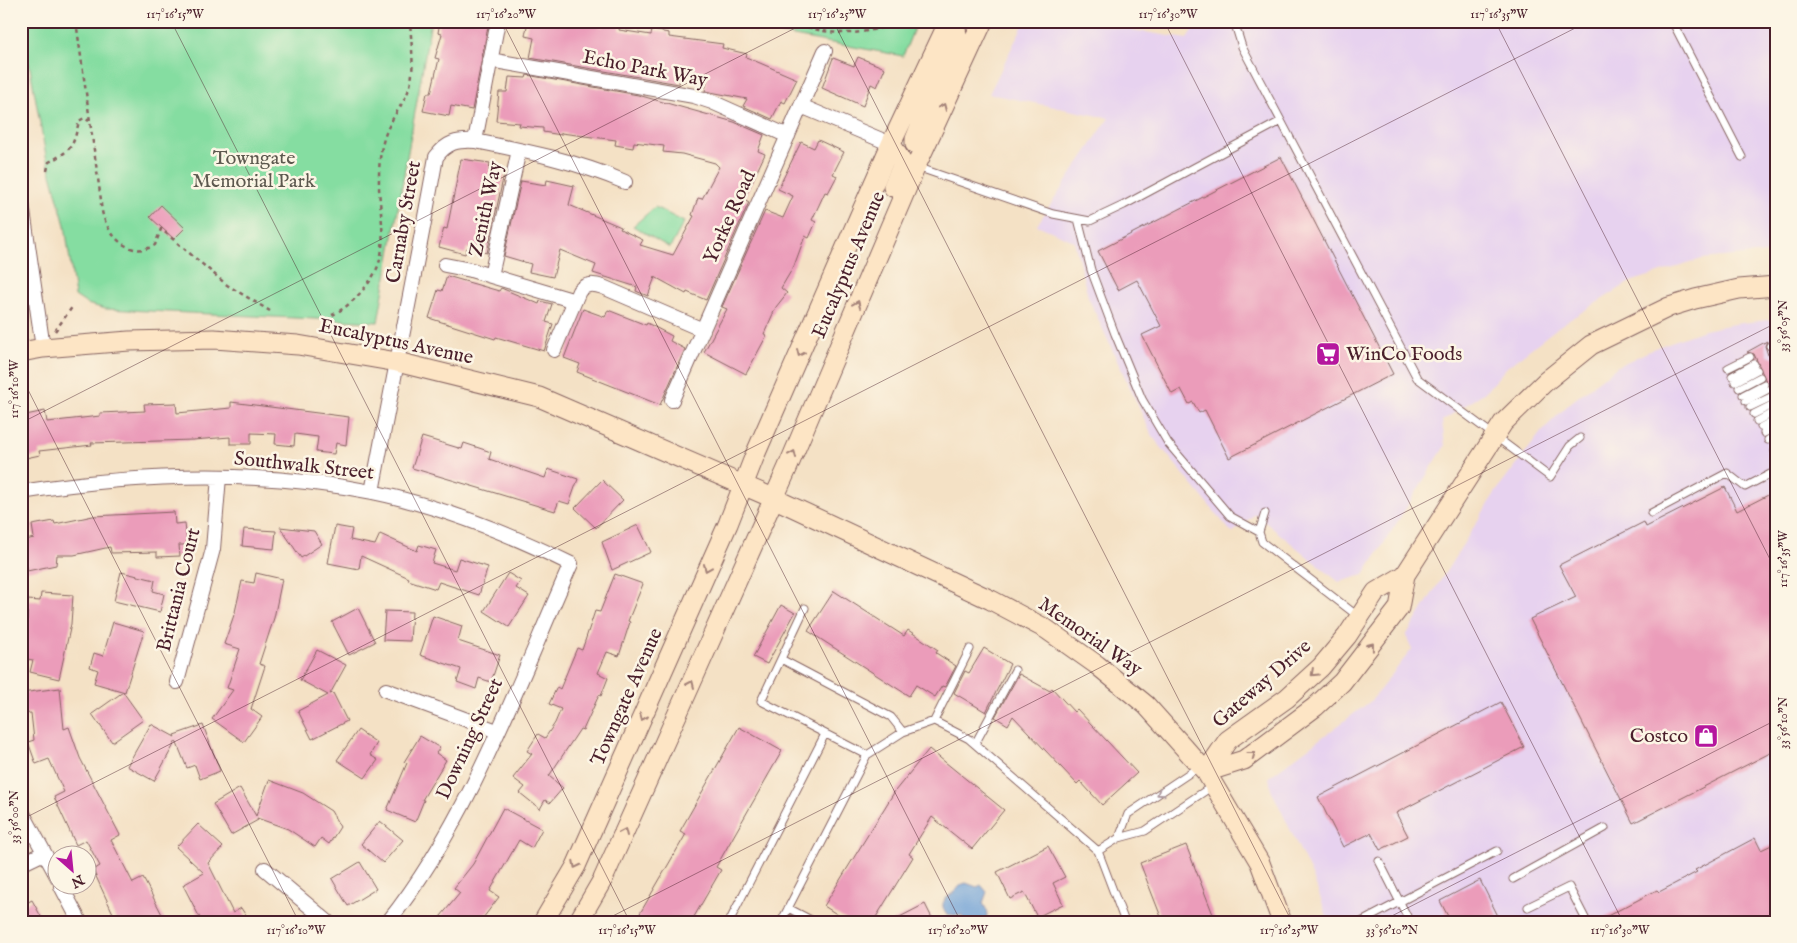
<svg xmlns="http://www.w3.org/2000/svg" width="1797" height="943" viewBox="0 0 1797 943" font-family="'IM FELL English',serif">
<rect width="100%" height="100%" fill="#fcf5e5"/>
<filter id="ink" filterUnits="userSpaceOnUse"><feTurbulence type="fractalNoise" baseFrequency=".02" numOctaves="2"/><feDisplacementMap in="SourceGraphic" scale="10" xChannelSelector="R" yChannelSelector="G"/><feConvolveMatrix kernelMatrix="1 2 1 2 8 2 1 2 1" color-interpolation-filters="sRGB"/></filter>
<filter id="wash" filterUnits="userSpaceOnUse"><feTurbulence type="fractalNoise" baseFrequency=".0096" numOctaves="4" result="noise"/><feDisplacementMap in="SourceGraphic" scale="20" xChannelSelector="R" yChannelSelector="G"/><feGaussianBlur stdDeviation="1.12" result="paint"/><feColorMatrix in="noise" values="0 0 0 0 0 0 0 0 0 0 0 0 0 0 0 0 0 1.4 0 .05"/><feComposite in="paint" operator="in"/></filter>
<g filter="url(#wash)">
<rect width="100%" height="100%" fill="#f4e1c5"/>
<path fill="#e7d2ef" d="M1025 21H1078L1187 39 1199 21H1776V252L1702 259 1630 282 1561 325 1507 367 1485 392 1442 421 1445 446 1364 575 1339 582 1255 514 1232 533 1152 436 1088 297 1074 241 1037 225 1109 118 989 94Z
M1776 319V922H1329L1314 880 1271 789 1269 777 1371 701 1412 649 1406 636 1495 493 1542 431 1570 403 1618 366 1660 346 1704 330 1734 324Z"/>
<path fill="#85dda1" stroke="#687e66" d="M21 21H431L378 322 106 309 87 304 75 296 65 225 46 156 30 68 21 36Z
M712 21H917L903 56Z
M655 207 684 222 670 248 633 226Z"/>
<path fill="#6b9ed6" stroke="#5a5e80" d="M966 883 977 887 981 885 987 892 983 903 988 913 984 922H966L962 916 946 914C939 902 945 899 954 892 959 889 958 885 966 883Z"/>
<g id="blocks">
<path fill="#eb9cba" d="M440 21H489L472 110 451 106 449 116 423 111 427 93H431L439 59 435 58 442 34 438 33Z
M528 21H577L603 27 604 22 620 25 619 30 651 35 652 30 669 33V37L723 44 722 48 747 54 746 57 797 79 785 103 781 101 772 119 743 106 747 99 705 91 708 75 681 69 679 84 530 58 534 38 525 36Z
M858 57 885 68 877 87 871 84 863 106 822 88 833 58 854 66Z
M527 75 638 95 734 122 764 135 758 151 765 154 744 199 749 202 706 300 687 292 686 294 655 277 648 296 636 291 637 287 593 273 596 265 560 250 553 277 529 272 531 264 504 256 521 181 546 185 547 180 574 186 569 205 621 227 620 229 643 240 640 245 673 255 694 216 692 215 698 198 702 199 719 167 715 163 682 154 663 152 664 146 634 142 633 148 615 145 616 140 561 133V135L543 132V128L519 126 520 123 496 121 499 92H507L509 77 526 78Z
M818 140 844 152 833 174 837 176 828 193 825 192 812 220 816 222 809 238 805 236 794 266 781 288 787 293 776 307 764 334 767 335 746 374 704 352 727 309 722 307 765 211 783 218 793 196 778 189 801 142 814 148Z
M1281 157 1393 374 1229 458 1205 410 1199 413 1193 402 1189 404 1181 389 1172 394 1142 335 1161 326 1137 280 1118 290 1098 251Z
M461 159 490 163 489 172 504 174 487 253 467 248 465 254 439 247 444 228 447 229Z
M161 205 185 228 174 239 150 217Z
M447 276 499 291 501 288 539 304 540 301 552 304 546 322 553 324 544 351 496 337 495 339 429 318 438 290 442 291Z
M583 309 605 317 608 310 646 325 647 323 672 336 670 341 685 349 660 405 577 372 580 364 564 358Z
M1767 341 1765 346 1768 355 1776 358V395L1765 379 1754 354 1747 352Z
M231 402 349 417 346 445 336 443 334 454 316 452 318 437 295 434 294 446 275 444 276 434 251 433V444H230V437L193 440 91 443 92 445 39 451 40 455 21 459V416L45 411 47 422 100 416V413L145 411 144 404 176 403 177 413 231 408Z
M422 437 462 449 464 443 491 452 489 459 545 478 548 469 578 479 569 504 559 501 555 511 412 468Z
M602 480 623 500 596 528 575 508Z
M1725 487 1737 511 1776 491V750L1633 823 1530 619 1576 597 1559 565 1644 522 1646 527Z
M174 512 175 524 185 523 187 545H179L180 556 157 557V552L111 553 110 547 74 555H57L56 565 27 571 22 541 34 538 32 525 54 521 55 524 93 516Z
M638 525 651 552 612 570 602 542Z
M335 526 352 529 350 540 375 545 380 534 417 551 419 545 436 550 432 563 455 570 459 558 488 567 479 595 439 582 436 589 408 580 409 578 361 556 359 569 328 563Z
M280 527 314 531 322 544 301 558Z
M244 529 276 531 274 549 242 546Z
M121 572 155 580 153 591 164 594 160 612 114 601Z
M256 573 282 579 274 618 259 664 265 666 251 709 262 717 244 742 212 719 233 690 227 688 240 649 224 644 235 612 242 581 254 583Z
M508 573 521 581 516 588 529 596 509 627 484 611Z
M615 574 643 584 628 621 630 622 619 656 607 652 598 673 608 678 601 696 599 695 583 730 580 729 549 776 563 788 550 803 545 800 540 809 520 793 525 787 513 778 532 754 527 751 538 734 545 738 555 723 561 709 549 704 557 687 560 689 577 648 582 650 595 611 600 612Z
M834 591 904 636 908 630 938 650 936 653 956 666 945 687 942 686 935 697 916 685 909 696 808 631Z
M41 593 73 595 71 624 59 679 30 672 33 660 21 658V647L24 635 26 636 28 600 40 601Z
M781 605 795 613 767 664 753 657Z
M358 608 375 642 349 655 332 622Z
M385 611 412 612 410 641 383 640Z
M433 616 462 626 458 641 500 655 491 682 479 678 476 689 457 682 461 669 420 655Z
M113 622 144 631 125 692 94 683 98 670 90 667 94 653 103 656Z
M984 648 1010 664 986 712 954 693 965 671 969 673Z
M317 650 346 665 330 694 333 693 347 721 312 739 298 711 328 695 300 680Z
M1019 674 1050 691 1052 688 1074 712 1077 709 1137 773 1102 805 1080 781 1077 784 1013 716 1008 725 995 717Z
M60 688 64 729 69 727 80 758 120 835 111 840 133 883 143 878 166 922H117L93 870 100 866 86 840 76 845 54 797 64 792 49 759 36 764 28 742 34 740 31 713 21 714V693Z
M123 692 143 720 112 742 92 714Z
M1501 702 1524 747 1396 813 1408 836 1380 850 1371 833 1343 847 1318 797Z
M151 724 175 737 174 735 203 725 220 771 200 779 195 765 187 768 176 741 154 781 127 766Z
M739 727 782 751 716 867 721 870 691 922H635L686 834 680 831Z
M358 730 377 743 370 755 378 760 365 778 337 760Z
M420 736 440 748 436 753 446 760 422 800H424L415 822 387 810 407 763 404 762Z
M929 749 1004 810 972 849 932 817 909 854 913 857 873 922H849L824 906 895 791Z
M269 780 303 793 331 811 340 827 329 844 321 838 315 847 288 829 257 818 258 820 231 835 213 804 240 788 256 816Z
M503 808 542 829 532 848 519 840 490 891 499 897 480 922H436L460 893 454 888 473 864Z
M380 821 403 840 383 863 361 844Z
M198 824 223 847 208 863 233 913 241 908 250 922H202L183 885 204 873 176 847Z
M1755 838 1761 850 1776 843V922H1596L1657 890 1659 892 1697 872 1695 870Z
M1186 845 1216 922H1163L1140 863Z
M1048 846 1065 877 1053 883 1063 904 1037 917 1024 892 1010 899 997 872Z
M360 862 376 889 348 906 332 879Z
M1480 880 1501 922H1451L1440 901Z
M32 900 44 922H21V906Z
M925 904 934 922H890Z"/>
</g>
</g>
<g filter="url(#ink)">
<use href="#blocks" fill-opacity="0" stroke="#866361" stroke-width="1"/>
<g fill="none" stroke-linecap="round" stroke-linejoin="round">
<defs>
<path id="lane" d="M1234 21 1242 47 1417 378 1550 477 1570 446 1580 438
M1672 21 1742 157
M917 167 1053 214 1090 221 1124 205 1281 121
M1078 219 1091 270 1115 334 1142 399 1168 443 1230 516 1259 532
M1770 346 1776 343
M1773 353 1776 352
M1728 368 1750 357
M1732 376 1754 364
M1735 382 1757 370
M1739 388 1760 377
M1743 395 1764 384
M1746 401 1767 390
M1750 407 1771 397
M1754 414 1774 404
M1757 421 1776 411
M1761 427 1776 419
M1764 433 1776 427
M1768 440 1776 436
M1775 451 1776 453
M1265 513 1259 532 1262 542 1359 617
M1651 513 1727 473 1745 487 1776 471
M805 608 761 701 867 755
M781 659 891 717 903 732
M934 721 970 649
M975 744 1015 670
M1119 838 1128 814 1200 766
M1098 851 1119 838 1145 831 1214 785
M1379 861 1410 922
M1513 879 1605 828
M1528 907 1569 887 1587 922
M788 908 815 922
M729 922 825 734
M781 922 867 755 903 732 934 721 969 739 1098 851 1125 922
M1361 922 1497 851"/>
<path id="street" d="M490 60 694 96 712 102 788 136
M801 106 891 144
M475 141 498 21
M21 197 43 348
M445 265 471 270 575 301
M491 276 519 150
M554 350 579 291C586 283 594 284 603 287L703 330
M672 400 825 51
M21 492C136 474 257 469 372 492 441 506 508 533 571 564 518 683 470 819 388 922
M372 492C393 380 416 269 436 157 447 142 457 140 475 141 526 151 576 161 625 182
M177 682 213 549 219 477
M386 690 497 731
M21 810 58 878
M21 864 44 853
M265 869 328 922
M61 886 80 922"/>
<path id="secondary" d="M891 144 903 164 893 187
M915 144V139L957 36 955 21
M21 352 43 348 129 341 214 339 298 345 397 362 539 397 773 498 991 600 1046 629 1097 665 1146 705 1206 772 1260 863 1282 922
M1206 772 1244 760 1315 707 1342 682 1399 608 1405 575 1503 423 1545 382 1591 345 1669 307 1695 299 1739 289 1776 286
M1206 772 1228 740 1287 698 1321 667 1347 636 1376 592 1405 575
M543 922 576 866 728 524 755 455 891 144 949 21
M578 922 603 879 681 706 787 469 916 166 983 21"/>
</defs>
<use href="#lane" stroke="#866361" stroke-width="9"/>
<use href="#street" stroke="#866361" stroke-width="16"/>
<use href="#secondary" stroke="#866361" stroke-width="21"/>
<path stroke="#866361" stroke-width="2.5" stroke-dasharray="4 4" stroke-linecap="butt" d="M76 21 101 200C100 227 126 262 155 245L161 229 227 285 270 311
M793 21C823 36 865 38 896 21
M922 21 930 24
M47 171 49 162C73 149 73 147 79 121L84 118 89 121
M332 315C350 307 371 284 378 266 388 239 378 206 379 178 379 161 381 142 389 126 395 113 406 100 410 86 415 65 411 43 410 21
M55 331 73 306"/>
<use href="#lane" stroke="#fff" stroke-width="7"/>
<use href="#street" stroke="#fff" stroke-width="14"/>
<use href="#secondary" stroke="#fde5c5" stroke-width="19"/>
</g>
<defs><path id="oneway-chevron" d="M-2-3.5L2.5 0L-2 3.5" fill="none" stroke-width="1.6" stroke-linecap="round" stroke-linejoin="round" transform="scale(1.25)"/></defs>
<g stroke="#a48278">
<use href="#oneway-chevron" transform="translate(943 107) rotate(-66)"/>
<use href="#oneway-chevron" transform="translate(857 304) rotate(-67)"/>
<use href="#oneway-chevron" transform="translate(800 353) rotate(114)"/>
<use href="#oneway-chevron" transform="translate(793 454) rotate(-67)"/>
<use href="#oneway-chevron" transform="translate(707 568) rotate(113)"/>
<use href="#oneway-chevron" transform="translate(1371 646) rotate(-52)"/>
<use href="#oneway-chevron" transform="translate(1314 673) rotate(137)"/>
<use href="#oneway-chevron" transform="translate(691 684) rotate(-66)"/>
<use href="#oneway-chevron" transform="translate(643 717) rotate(114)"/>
<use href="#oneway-chevron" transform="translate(1252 755) rotate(-37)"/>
<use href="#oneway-chevron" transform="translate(624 832) rotate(-66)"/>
<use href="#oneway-chevron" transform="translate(576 865) rotate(117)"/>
</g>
<use stroke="#ae9aa0" href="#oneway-chevron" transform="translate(1160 793) rotate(146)"/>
</g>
<path fill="none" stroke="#4a1f2b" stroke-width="1" stroke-opacity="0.45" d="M171 21 630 922M502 21 961 922M833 21 1292 922M1164 21 1623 922M1495 21 1776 571M21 26 30 21M21 376 299 922M21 423 809 21M21 820 1589 21M601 922 1776 323M1380 922 1776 720"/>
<defs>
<symbol id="supermarket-square" viewBox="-11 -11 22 22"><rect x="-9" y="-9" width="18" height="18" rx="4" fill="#b5179e" stroke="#fcf5e5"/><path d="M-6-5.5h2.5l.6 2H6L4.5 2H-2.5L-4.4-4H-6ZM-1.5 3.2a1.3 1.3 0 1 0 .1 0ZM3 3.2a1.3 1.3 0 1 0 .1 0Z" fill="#fff"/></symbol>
<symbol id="shop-square" viewBox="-11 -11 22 22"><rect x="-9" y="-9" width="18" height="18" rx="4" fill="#b5179e" stroke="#fcf5e5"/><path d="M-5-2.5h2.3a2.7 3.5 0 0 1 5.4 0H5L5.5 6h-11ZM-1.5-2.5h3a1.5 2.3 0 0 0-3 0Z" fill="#fff"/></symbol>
</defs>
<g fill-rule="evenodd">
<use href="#supermarket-square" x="1314" y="340" width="28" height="28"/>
<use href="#shop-square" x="1692" y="722" width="28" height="28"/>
</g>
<g text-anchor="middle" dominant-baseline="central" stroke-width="5" stroke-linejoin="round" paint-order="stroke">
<g font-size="20" fill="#4a1f2b" stroke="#fcf5e5">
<text transform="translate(645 69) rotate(11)">Echo Park Way</text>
<text transform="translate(486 209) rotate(-78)">Zenith Way</text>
<text transform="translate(730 217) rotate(-66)">Yorke Road</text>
<text transform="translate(404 222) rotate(-80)">Carnaby Street</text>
<text transform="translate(849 265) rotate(-67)">Eucalyptus Avenue</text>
<text transform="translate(396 342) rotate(12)">Eucalyptus Avenue</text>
<text transform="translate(304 466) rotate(6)">Southwalk Street</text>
<text transform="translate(179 590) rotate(-76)">Brittania Court</text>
<text transform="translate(1090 637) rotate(35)">Memorial Way</text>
<text transform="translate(1262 684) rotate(-41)">Gateway Drive</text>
<text transform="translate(627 697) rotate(-66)">Towngate Avenue</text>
<text transform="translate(470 739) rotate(-65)">Downing Street</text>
</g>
<g font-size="20" fill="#5c584e" stroke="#fcf5e5">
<text x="254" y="158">Towngate<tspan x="254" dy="23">Memorial Park</tspan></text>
</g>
<g font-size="20" fill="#4a1f2b" stroke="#fcf5e5" text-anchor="start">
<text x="1346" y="354">WinCo Foods</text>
<text x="1688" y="736" text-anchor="end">Costco</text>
</g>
</g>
<rect width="1797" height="943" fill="none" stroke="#fcf5e5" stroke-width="55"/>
<g transform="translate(72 870) rotate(153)"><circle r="24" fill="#fcf5e5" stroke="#b59f9b"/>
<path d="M0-4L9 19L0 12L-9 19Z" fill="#b5179e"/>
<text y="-8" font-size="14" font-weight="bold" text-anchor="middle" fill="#4a1f2b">N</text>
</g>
<rect x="28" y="28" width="1742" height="888" fill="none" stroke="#4a1f2b" stroke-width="2"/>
<g font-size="12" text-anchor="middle" fill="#4a1f2b">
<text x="175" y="18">117°16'15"W</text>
<text x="506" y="18">117°16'20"W</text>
<text x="837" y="18">117°16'25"W</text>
<text x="1168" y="18">117°16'30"W</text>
<text x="1499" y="18">117°16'35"W</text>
<text transform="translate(1783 326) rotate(-90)" y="4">33°56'05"N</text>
<text transform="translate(14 389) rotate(-90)" y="4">117°16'10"W</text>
<text transform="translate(1783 559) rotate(-90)" y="4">117°16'35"W</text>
<text transform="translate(1783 723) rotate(-90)" y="4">33°56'10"N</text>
<text transform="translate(14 817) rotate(-90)" y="4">33°56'00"N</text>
<text x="296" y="934">117°16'10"W</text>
<text x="627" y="934">117°16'15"W</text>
<text x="958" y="934">117°16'20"W</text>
<text x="1289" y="934">117°16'25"W</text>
<text x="1392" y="934">33°56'10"N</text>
<text x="1620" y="934">117°16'30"W</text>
</g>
</svg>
